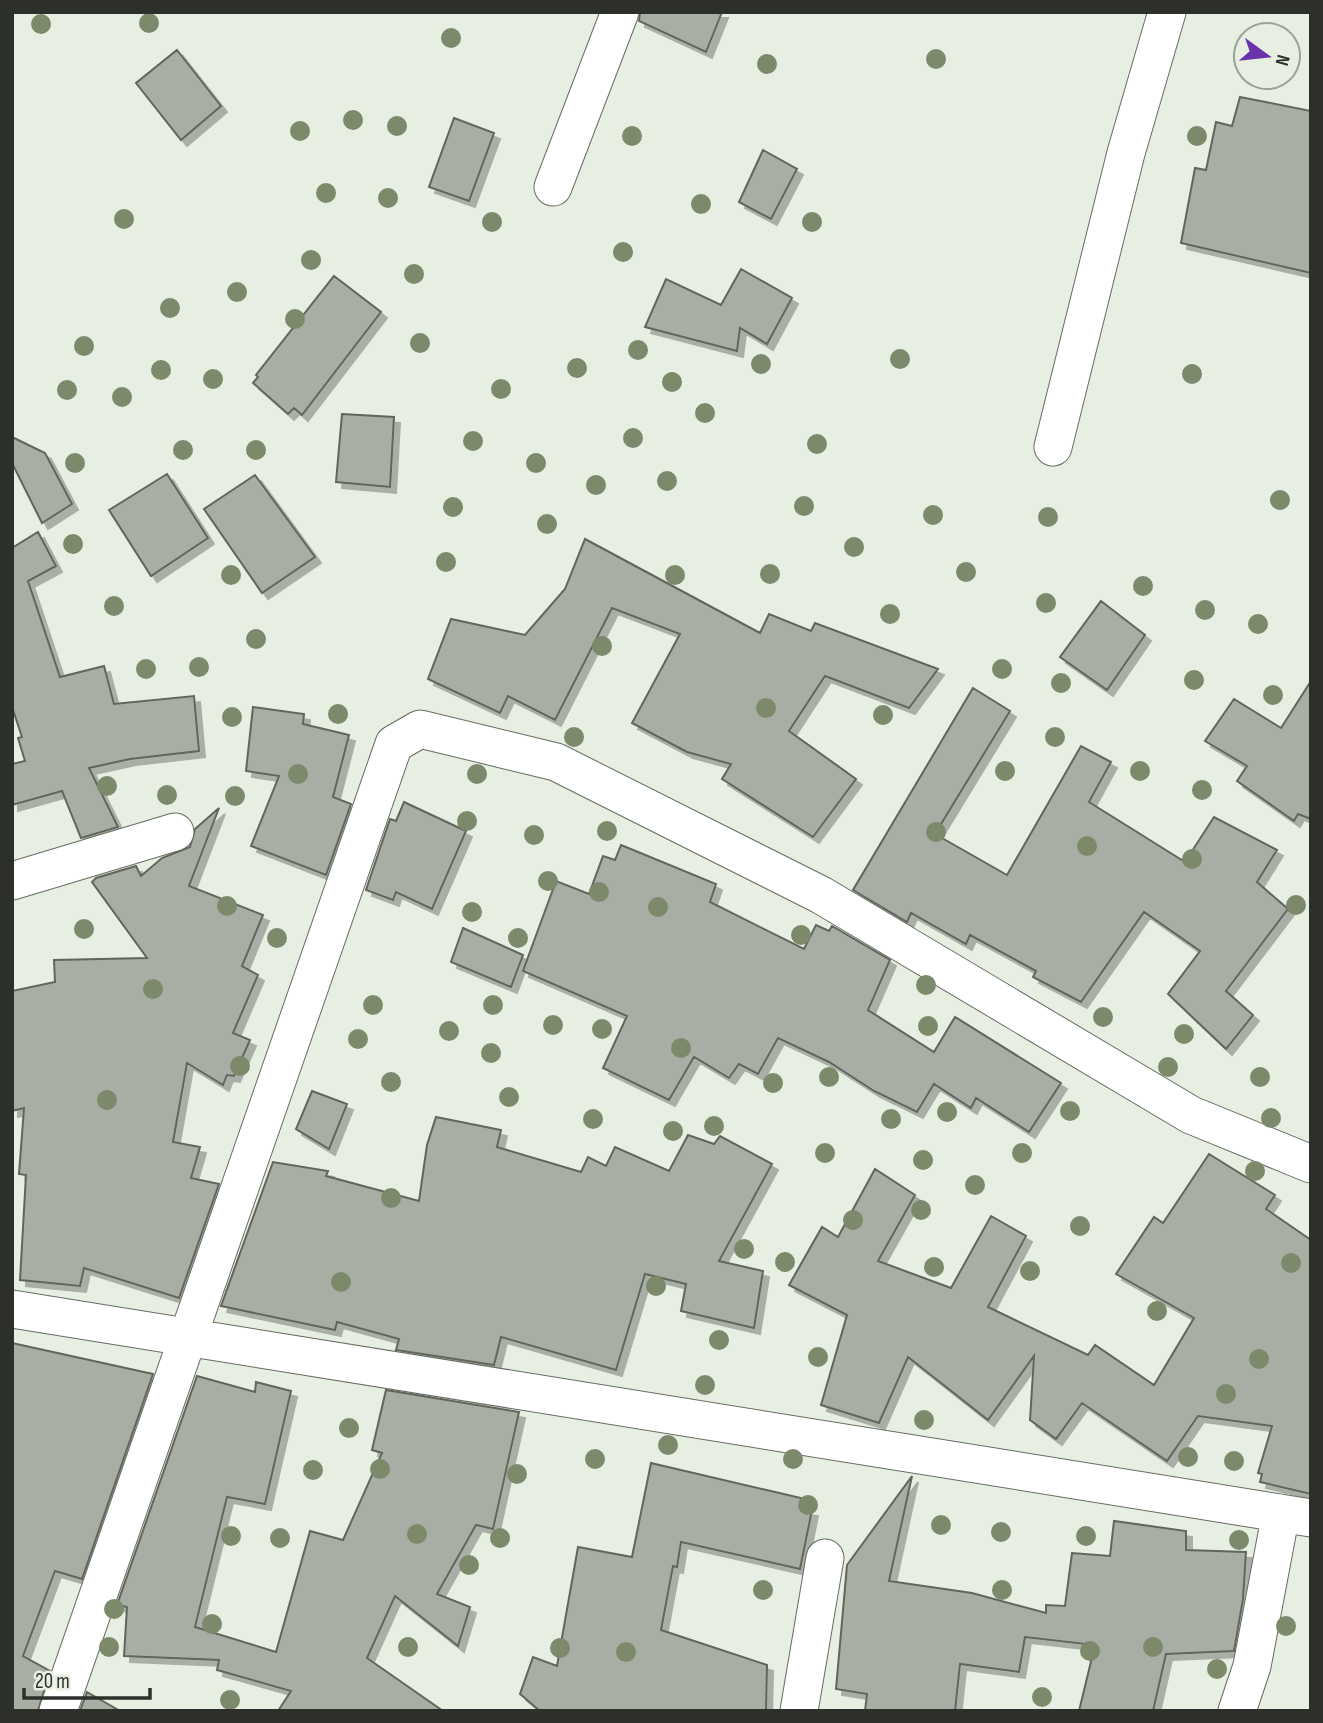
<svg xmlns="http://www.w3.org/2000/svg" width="1323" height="1723" viewBox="0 0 1323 1723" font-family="'Sofia Sans Condensed',sans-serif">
<defs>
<filter id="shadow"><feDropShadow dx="6" dy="6" stdDeviation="0" flood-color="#0004"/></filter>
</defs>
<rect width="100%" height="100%" fill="#e7eee2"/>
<path fill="#a8aea3" stroke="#61665c" stroke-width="2" filter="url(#shadow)" d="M640 12H722L706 52 639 21Z
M177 50 221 106 181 140 136 83Z
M1240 97 1311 111V273L1181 243 1195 168 1206 170 1216 122 1232 126Z
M454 118 494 133 469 201 429 187Z
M763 150 797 169 771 219 739 202Z
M741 269 792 298 767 344 740 328 737 351 645 327 666 279 721 305Z
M334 276 381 312 302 415 294 408 288 414 253 383 258 377 256 375Z
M342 414 394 417 390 487 336 482Z
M12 437 45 453 72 504 42 523 12 463Z
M167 474 208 538 151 576 109 510Z
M255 475 315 557 262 593 204 509Z
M38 532 56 566 28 581 60 677 104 666 114 704 194 696 199 751 130 759 89 768 118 827 81 838 62 791 12 805V764L25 761 18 738 22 737 12 707V548Z
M585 539 760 633 769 614 811 631 815 623 938 669 909 708 825 676 789 731 856 779 813 837 722 779 731 764 687 752 632 723 680 634 612 608 555 720 508 696 500 713 428 679 451 619 525 635 565 589Z
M1101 601 1145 635 1107 690 1060 657Z
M1311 681V819L1298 814 1294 821 1237 781 1247 766 1205 741 1234 699 1281 728Z
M973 688 1010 711 935 834 1007 875 1081 746 1111 762 1089 802 1185 862 1214 817 1277 850 1257 882 1288 909 1226 991 1253 1015 1226 1049 1168 994 1200 951 1144 912 1081 1002 1033 977 1036 971 970 935 966 944 911 913 907 922 853 890Z
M253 707 304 714 303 724 349 735 333 797 351 804 326 875 251 846 279 776 246 771Z
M404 802 466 831 432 909 396 892 393 900 366 890 390 819 396 821Z
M219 808 189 886 263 915 242 966 258 975 233 1033 250 1040 234 1076 227 1075 223 1085 187 1063 173 1142 200 1147 191 1178 219 1184 179 1298 84 1268 80 1286 20 1280 26 1175 19 1174 24 1108 12 1111V991L55 982 54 960 147 958 92 882 96 878 136 866 141 876 162 858 190 847 195 829Z
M621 845 716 884 710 902 804 949 816 925 829 931 832 926 890 960 868 1010 934 1052 955 1017 1061 1083 1029 1132 976 1098 971 1108 934 1084 917 1112 874 1091 829 1062 778 1038 758 1074 739 1064 729 1078 694 1057 669 1100 603 1068 627 1016 523 971 556 881 589 894 603 856 615 860Z
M463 928 523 955 511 987 451 962Z
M312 1091 347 1104 329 1149 296 1129Z
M436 1117 501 1130 497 1147 581 1172 588 1157 606 1166 615 1147 669 1171 688 1135 714 1144 720 1136 772 1164 719 1261 763 1271 754 1328 681 1311 686 1284 645 1274 616 1370 501 1337 494 1365 396 1350 399 1339 337 1322 335 1330 221 1306 273 1162 328 1171 326 1176 419 1201 427 1145Z
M1209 1154 1275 1195 1266 1209 1311 1240V1494L1260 1482 1262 1474 1258 1473 1272 1426 1198 1416 1167 1461 1082 1403 1056 1439 1030 1420 1034 1356 988 1420 908 1357 879 1423 821 1405 847 1315 789 1285 822 1227 838 1237 875 1169 915 1195 878 1261 951 1288 991 1216 1026 1236 988 1307 1088 1355 1095 1345 1154 1385 1194 1318 1116 1274 1154 1217 1163 1223Z
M12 1343 153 1374 82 1579 55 1571 23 1656 50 1671 38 1711H12Z
M197 1376 255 1392 256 1382 291 1391 265 1504 227 1497 195 1627 276 1652 310 1531 343 1540 382 1453 372 1450 386 1390 519 1412 493 1529 476 1525 437 1594 470 1607 458 1646 395 1596 367 1658 443 1711H278L291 1691 217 1670 219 1660 124 1656 127 1607 117 1605Z
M651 1463 805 1499 803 1509 812 1510 800 1569 681 1542 677 1567 673 1566 661 1630 767 1665 766 1711H540L520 1694 533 1657 557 1666 578 1547 632 1557Z
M912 1476 889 1581 972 1593 1046 1613V1605L1065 1606 1072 1553 1110 1556 1114 1521 1186 1531V1550L1246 1552 1243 1599 1234 1651 1166 1654 1153 1711H1079L1095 1645 1025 1637 1019 1672 960 1664 955 1711H865L867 1694 836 1689 847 1565Z
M87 1692 120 1711H80Z"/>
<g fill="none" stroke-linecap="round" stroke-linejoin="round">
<defs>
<path id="minor" d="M553 187 620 12
M1053 447 1126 153 1167 12
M12 881 175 832
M12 1309 1311 1518
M58 1711 394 744 420 729 556 762 821 895 1191 1115 1311 1164
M799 1711 825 1558
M1237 1711 1252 1666 1281 1513"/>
</defs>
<use href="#minor" stroke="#676c62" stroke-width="39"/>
<use href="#minor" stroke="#fff" stroke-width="37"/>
</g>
<g fill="#7c8a6b">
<circle cx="149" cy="23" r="10"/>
<circle cx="41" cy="24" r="10"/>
<circle cx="451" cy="38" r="10"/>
<circle cx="936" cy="59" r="10"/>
<circle cx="767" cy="64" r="10"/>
<circle cx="353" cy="120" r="10"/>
<circle cx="397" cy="126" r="10"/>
<circle cx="300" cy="131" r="10"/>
<circle cx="632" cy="136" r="10"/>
<circle cx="1197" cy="136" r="10"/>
<circle cx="326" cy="193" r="10"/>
<circle cx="388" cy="198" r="10"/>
<circle cx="701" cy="204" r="10"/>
<circle cx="124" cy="219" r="10"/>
<circle cx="492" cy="222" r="10"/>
<circle cx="812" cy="222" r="10"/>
<circle cx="623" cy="252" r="10"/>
<circle cx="311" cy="260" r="10"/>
<circle cx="414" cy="274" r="10"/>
<circle cx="237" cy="292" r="10"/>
<circle cx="170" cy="308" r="10"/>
<circle cx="295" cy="319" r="10"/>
<circle cx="420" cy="343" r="10"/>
<circle cx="84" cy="346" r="10"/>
<circle cx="638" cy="350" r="10"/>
<circle cx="900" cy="359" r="10"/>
<circle cx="761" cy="364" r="10"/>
<circle cx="577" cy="368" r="10"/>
<circle cx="161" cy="370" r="10"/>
<circle cx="1192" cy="374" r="10"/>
<circle cx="213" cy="379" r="10"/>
<circle cx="672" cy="382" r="10"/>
<circle cx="501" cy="389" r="10"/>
<circle cx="67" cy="390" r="10"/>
<circle cx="122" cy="397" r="10"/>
<circle cx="705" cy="413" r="10"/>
<circle cx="633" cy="438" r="10"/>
<circle cx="473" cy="441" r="10"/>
<circle cx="817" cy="444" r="10"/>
<circle cx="183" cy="450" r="10"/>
<circle cx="256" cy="450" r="10"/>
<circle cx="75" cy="463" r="10"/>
<circle cx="536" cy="463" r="10"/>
<circle cx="667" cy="481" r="10"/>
<circle cx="596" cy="485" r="10"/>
<circle cx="1280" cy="500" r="10"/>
<circle cx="804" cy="506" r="10"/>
<circle cx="453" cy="507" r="10"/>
<circle cx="933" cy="515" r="10"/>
<circle cx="1048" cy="517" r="10"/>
<circle cx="547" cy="524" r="10"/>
<circle cx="73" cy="544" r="10"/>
<circle cx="854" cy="547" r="10"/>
<circle cx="446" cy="562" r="10"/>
<circle cx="966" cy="572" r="10"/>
<circle cx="770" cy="574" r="10"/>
<circle cx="231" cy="575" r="10"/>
<circle cx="675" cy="575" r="10"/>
<circle cx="1143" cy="586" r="10"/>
<circle cx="1046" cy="603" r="10"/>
<circle cx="114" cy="606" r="10"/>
<circle cx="1205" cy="610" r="10"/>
<circle cx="890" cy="614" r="10"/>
<circle cx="1258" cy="624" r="10"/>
<circle cx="256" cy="639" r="10"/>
<circle cx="602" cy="646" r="10"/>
<circle cx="199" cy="667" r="10"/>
<circle cx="146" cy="669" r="10"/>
<circle cx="1002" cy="669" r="10"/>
<circle cx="1194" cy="680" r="10"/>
<circle cx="1061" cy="683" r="10"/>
<circle cx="1273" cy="695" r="10"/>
<circle cx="766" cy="708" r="10"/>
<circle cx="338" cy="714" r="10"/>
<circle cx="883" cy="715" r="10"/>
<circle cx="232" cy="717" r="10"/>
<circle cx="574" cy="737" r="10"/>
<circle cx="1055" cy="737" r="10"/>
<circle cx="1005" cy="771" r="10"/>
<circle cx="1140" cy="771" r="10"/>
<circle cx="298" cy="774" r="10"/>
<circle cx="477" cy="774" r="10"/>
<circle cx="107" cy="786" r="10"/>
<circle cx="1202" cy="790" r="10"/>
<circle cx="167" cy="795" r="10"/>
<circle cx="235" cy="796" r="10"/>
<circle cx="467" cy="821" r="10"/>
<circle cx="607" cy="831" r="10"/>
<circle cx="936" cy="832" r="10"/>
<circle cx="534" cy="835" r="10"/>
<circle cx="1087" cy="846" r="10"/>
<circle cx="1192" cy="859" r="10"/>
<circle cx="548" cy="881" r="10"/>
<circle cx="599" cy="892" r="10"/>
<circle cx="1296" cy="905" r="10"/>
<circle cx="227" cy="906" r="10"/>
<circle cx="658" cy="907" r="10"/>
<circle cx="472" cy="912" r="10"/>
<circle cx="84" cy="929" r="10"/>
<circle cx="801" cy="935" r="10"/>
<circle cx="277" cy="938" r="10"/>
<circle cx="518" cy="938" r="10"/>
<circle cx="926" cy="985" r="10"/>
<circle cx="153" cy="989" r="10"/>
<circle cx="373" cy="1005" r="10"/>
<circle cx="493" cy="1005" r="10"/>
<circle cx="1103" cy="1017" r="10"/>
<circle cx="553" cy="1025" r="10"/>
<circle cx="928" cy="1026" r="10"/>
<circle cx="602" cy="1029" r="10"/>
<circle cx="449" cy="1031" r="10"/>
<circle cx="1184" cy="1034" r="10"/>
<circle cx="358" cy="1039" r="10"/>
<circle cx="681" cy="1048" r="10"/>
<circle cx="491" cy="1053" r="10"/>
<circle cx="240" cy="1066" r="10"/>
<circle cx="1168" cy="1067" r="10"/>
<circle cx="829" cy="1077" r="10"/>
<circle cx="1260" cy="1077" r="10"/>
<circle cx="391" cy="1082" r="10"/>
<circle cx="773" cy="1083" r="10"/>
<circle cx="509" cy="1097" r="10"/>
<circle cx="107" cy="1100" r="10"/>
<circle cx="1070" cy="1111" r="10"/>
<circle cx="947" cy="1112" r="10"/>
<circle cx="1271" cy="1118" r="10"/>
<circle cx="593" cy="1119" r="10"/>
<circle cx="891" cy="1119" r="10"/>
<circle cx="714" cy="1126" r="10"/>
<circle cx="673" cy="1131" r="10"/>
<circle cx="825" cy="1153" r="10"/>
<circle cx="1022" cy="1153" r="10"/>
<circle cx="923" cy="1160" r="10"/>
<circle cx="1255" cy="1171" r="10"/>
<circle cx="975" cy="1185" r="10"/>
<circle cx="391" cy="1198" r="10"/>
<circle cx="921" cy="1210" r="10"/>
<circle cx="853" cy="1220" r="10"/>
<circle cx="1080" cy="1226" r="10"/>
<circle cx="744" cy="1249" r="10"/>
<circle cx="785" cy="1262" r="10"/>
<circle cx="1291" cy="1263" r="10"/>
<circle cx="934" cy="1267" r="10"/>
<circle cx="1030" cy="1271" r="10"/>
<circle cx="341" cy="1282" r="10"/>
<circle cx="656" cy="1286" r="10"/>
<circle cx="1157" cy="1311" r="10"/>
<circle cx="719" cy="1340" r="10"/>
<circle cx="818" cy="1357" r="10"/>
<circle cx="1259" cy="1359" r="10"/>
<circle cx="705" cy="1385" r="10"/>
<circle cx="1226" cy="1394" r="10"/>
<circle cx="924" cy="1420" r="10"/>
<circle cx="349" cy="1428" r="10"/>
<circle cx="668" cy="1445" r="10"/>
<circle cx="1188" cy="1457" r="10"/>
<circle cx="595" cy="1459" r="10"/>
<circle cx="793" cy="1459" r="10"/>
<circle cx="1234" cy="1461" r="10"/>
<circle cx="380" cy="1469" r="10"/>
<circle cx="313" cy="1470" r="10"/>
<circle cx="517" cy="1474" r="10"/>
<circle cx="808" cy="1505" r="10"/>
<circle cx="941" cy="1525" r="10"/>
<circle cx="1001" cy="1532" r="10"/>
<circle cx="417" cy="1534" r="10"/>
<circle cx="231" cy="1536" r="10"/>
<circle cx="1086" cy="1536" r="10"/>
<circle cx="280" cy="1538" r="10"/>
<circle cx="500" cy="1538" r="10"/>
<circle cx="1239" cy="1540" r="10"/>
<circle cx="469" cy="1565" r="10"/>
<circle cx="763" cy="1590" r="10"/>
<circle cx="1002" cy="1590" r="10"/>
<circle cx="114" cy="1609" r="10"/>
<circle cx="212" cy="1624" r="10"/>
<circle cx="1286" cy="1626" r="10"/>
<circle cx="109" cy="1647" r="10"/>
<circle cx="408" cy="1647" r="10"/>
<circle cx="1153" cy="1647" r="10"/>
<circle cx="560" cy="1648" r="10"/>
<circle cx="1090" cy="1651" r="10"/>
<circle cx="626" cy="1652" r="10"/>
<circle cx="1217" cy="1669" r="10"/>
<circle cx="1042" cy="1697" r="10"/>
<circle cx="230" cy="1700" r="10"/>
</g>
<rect width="1323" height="1723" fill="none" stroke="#2d2f2b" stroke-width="28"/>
<g transform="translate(1267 56) rotate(105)"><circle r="33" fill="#e7eee2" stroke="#9da299" stroke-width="2"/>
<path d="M0-5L12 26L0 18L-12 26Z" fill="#6934ab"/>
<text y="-10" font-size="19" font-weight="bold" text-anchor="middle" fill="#2d2f2b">N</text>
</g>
<path d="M24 1688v10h126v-10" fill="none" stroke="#2d2f2b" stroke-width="3.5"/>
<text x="35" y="1688" font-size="21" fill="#2d2f2b" stroke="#e7eee2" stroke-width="5" paint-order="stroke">20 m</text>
</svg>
